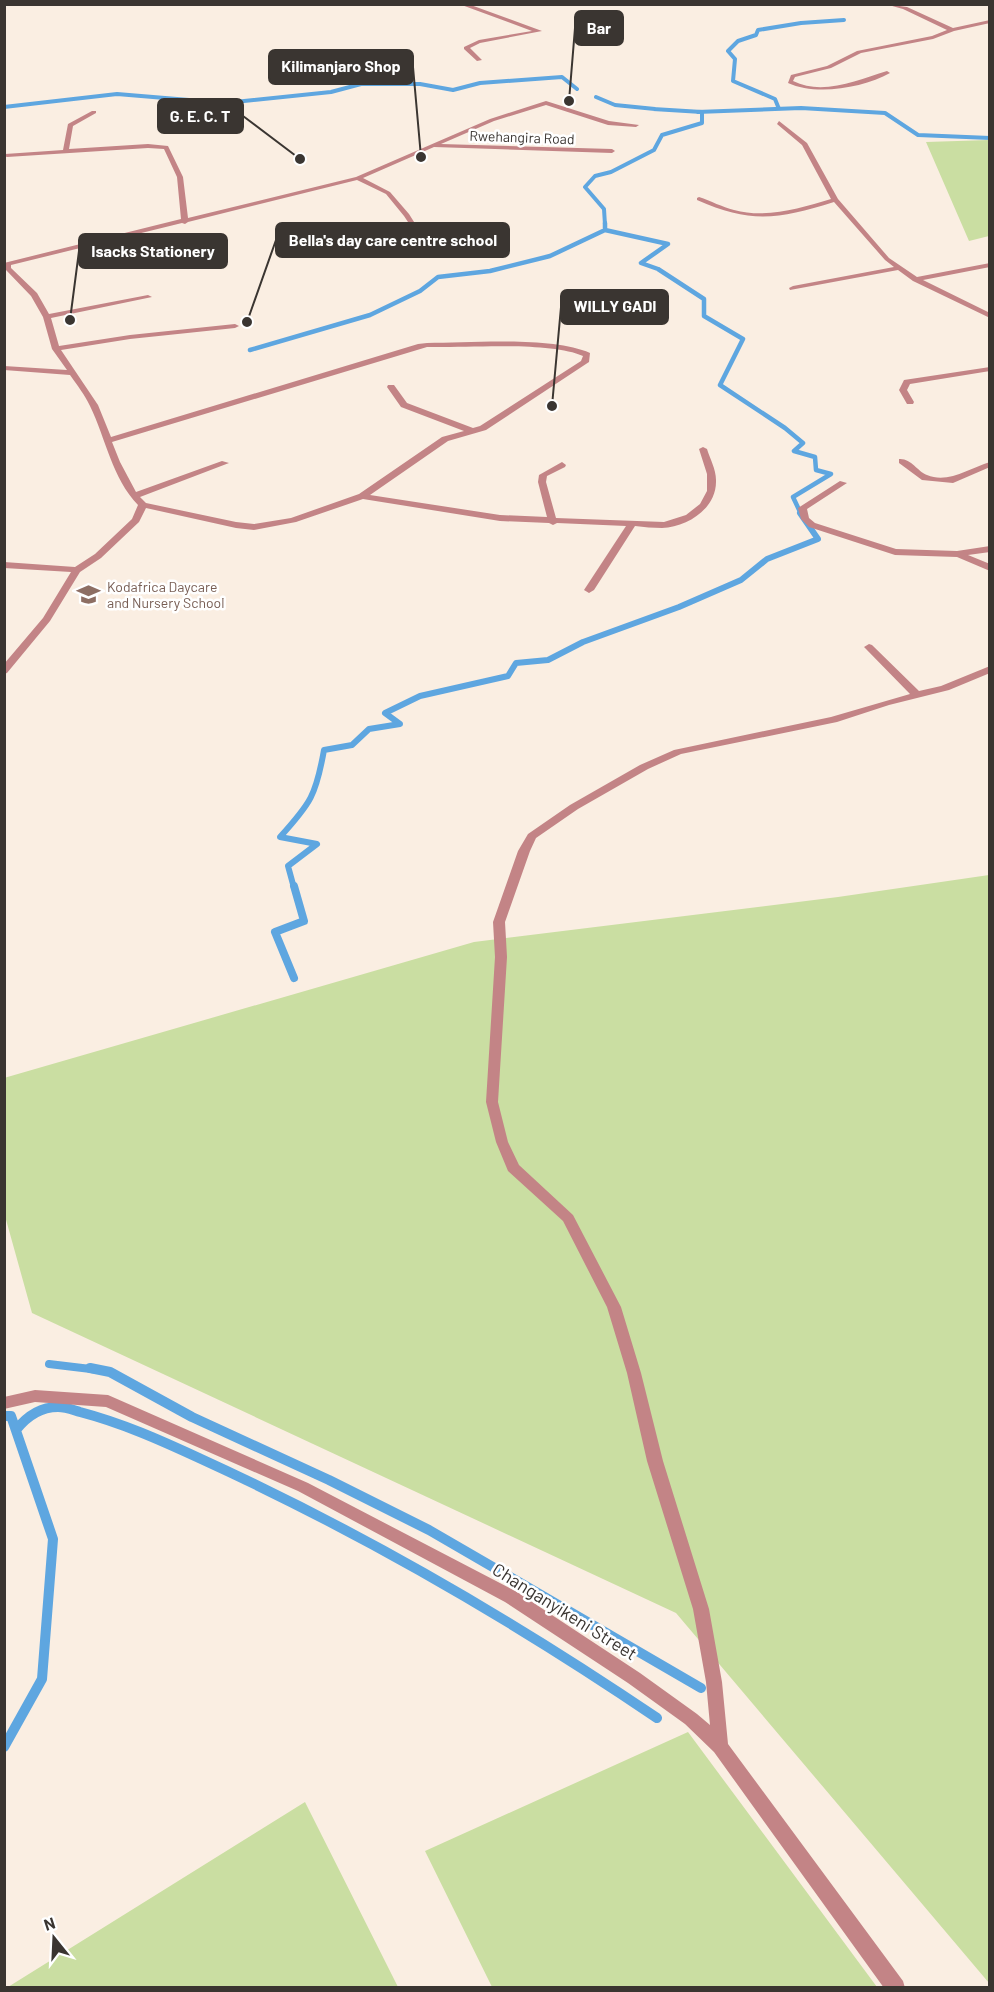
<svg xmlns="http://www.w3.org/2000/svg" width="994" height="1992" viewBox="0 0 994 1992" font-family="Barlow,sans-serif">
<rect width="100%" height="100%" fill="#faeee2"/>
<path fill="#cadea2" d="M989 140V236L969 241 926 142Z
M989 875V1983L676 1613 32 1313 5 1216 4 1078 474 942 838 897Z
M688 1732 877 1987H492L425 1851Z
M305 1802 398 1987H8Z"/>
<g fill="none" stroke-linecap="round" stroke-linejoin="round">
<path stroke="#5ea6e0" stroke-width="4" d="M596 97 615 105 655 109
M4 107 117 94 225 103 331 92 361 84H420L453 90 480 83 562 77 577 89
M779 109 775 99 733 81 735 59 728 51 738 41 756 35 758 30 801 23 844 20
M697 112 801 108 885 113 918 135 990 138
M605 225 604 209 585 187 595 176 611 172 654 150 662 135 702 123V112L653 109"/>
<path stroke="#5ea6e0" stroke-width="4.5" d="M605 223V230L668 244 641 263 658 269 704 299V316L743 339 720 385 785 428 803 443 794 451 815 457 816 470 831 474 793 497 801 514
M250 350 370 315 420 291 438 277 490 271 550 256 605 230"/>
<path stroke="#5ea6e0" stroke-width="6" d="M294 888 288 866 317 844 280 837C311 803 316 795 324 750L352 745 369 729 400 724 385 713 420 696 508 676 516 663 548 660 583 642 679 607 741 580 767 559 818 539 800 513"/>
<path stroke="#5ea6e0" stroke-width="8" d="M294 886 304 921 275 932 294 978
M49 1364 99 1370"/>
<path stroke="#5ea6e0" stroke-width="10" d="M90 1368 110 1372 192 1417 329 1480 429 1530 701 1688
M4 1416H11L53 1539 42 1679 4 1747
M16 1430C27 1416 40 1407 58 1407 66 1407 73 1410 80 1412 122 1423 160 1440 199 1458 359 1531 511 1619 657 1718"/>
<path fill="#c38486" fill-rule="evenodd" d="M459 4H468L542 31 480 43 470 48 482 60 477 61 464 49V47L479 40 532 31Z
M885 4 907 7 953 28 990 20V23L954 31 933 39 861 53 831 68 795 77 793 81C823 96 857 80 887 71L890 73C863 88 816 96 788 83L791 75 827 66 857 51 932 36 947 30 903 9Z
M546 101 609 121 639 125 636 127 608 125 546 105 494 121 441 144 612 149 615 151 612 153 434 147 363 178 390 192 409 214 421 233 418 235 416 234 404 216 386 194 357 180 188 222 185 224 182 223 11 265V268L37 293 49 314 148 295 152 297 51 318 59 346 130 335 235 324 239 326 235 328 130 339 61 350 98 405 111 437 418 344 427 343C471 343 551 336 590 353L589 362 486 430 448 441 370 495 500 515 547 517 538 482 539 475 562 462 566 465 565 467 547 476 546 482 556 518 664 522 686 515 700 504 707 491V474L699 449 703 447 707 449C710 459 716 469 716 480 717 508 688 527 662 528 653 528 644 527 635 526L594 590 589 593 584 590 626 526 557 523 553 525 549 523 500 521 363 499 296 522 254 530 236 528 146 508 139 522 101 558 80 572 50 621 7 673 4 674V664L43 618 71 572 4 568V562L75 567 95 554 132 519 138 505C112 478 106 439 90 406 85 395 77 385 70 375L4 370V366L67 370 52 349 43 317 31 296 6 270 4 263 181 219 177 177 164 149 148 148 7 157 4 156 5 154 63 150 68 124 92 111H96V113L73 126 69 149 148 144 168 146 183 177 188 218 356 177 490 119ZM427 347C466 348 549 341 583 356L581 361 480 426 473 428 407 403 394 385H388L387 387 401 407 464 431 442 437 359 494 291 518 254 524 236 522 146 503 140 497 229 463 222 461 136 492 120 462 112 442Z
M779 121 807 143 838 199 889 258 917 277 990 263V267L923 280 990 313V318L913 281 898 270 790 290 789 288 793 286 894 267 885 260 834 202C779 219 751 224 697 200V198L699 197C711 201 722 207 734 210 767 219 800 208 831 199L802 145 777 124Z
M990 367V371L910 384 907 390 914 402 913 404H907L899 390 904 380Z
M899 459C911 458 917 471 927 475 948 484 970 468 990 462V467L953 483 922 480 899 463Z
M840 481 847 483 807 509 809 518 815 523 896 549 957 551 990 546V552L968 555 990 564V571L957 557 895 555 809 527 801 519 798 508Z
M869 644 872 645 919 691 941 686 990 666V673L949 690 889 705 837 722 681 754 648 769 578 809 536 838 530 851 505 922 507 957 498 1102 508 1142 519 1165 573 1215 621 1307 641 1373 663 1461 709 1609 722 1682 728 1744 903 1981 905 1988H884L714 1752 685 1724 628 1683 505 1602 298 1491 106 1407 35 1402 4 1409V1397L35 1390 108 1395 308 1483 517 1592 640 1673 697 1714 710 1725 706 1682 693 1609 647 1461 627 1373 607 1307 563 1221 508 1171 496 1142 486 1102 495 957 493 922 518 851 528 834 570 805 640 765 674 750 831 717 910 694 866 649 864 647Z"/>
</g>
<defs>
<symbol id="school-bare" viewBox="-9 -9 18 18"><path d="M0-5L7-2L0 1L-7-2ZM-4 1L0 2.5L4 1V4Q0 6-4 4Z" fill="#8d6e63" stroke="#fff" stroke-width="2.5" paint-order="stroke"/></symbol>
</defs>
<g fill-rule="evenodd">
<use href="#school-bare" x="72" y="578" width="33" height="33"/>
</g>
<g text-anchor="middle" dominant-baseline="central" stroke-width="5" stroke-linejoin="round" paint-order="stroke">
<g font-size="14" fill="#3a3531" stroke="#fff">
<text transform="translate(522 137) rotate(2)">Rwehangira Road</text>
</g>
<g font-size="14" fill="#785e54" stroke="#fff" text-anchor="start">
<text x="107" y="586">Kodafrica Daycare<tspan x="107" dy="16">and Nursery School</tspan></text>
</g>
<g font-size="18" fill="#3a3531" stroke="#fff">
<text transform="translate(565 1611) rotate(32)">Changanyikeni Street</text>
</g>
</g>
<path fill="none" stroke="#3a3531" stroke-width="2" d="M569 101L575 28M421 157L413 67M300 159L243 116M247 322L276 240M70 320L79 251M552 406L561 307"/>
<g fill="#3a3531" stroke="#fff" stroke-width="2">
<circle cx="569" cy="101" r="6"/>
<circle cx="421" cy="157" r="6"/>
<circle cx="300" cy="159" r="6"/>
<circle cx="247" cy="322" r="6"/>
<circle cx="70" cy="320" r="6"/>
<circle cx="552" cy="406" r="6"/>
</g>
<g fill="#3a3531" stroke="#3a3531" stroke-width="2">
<rect x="575" y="11" width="48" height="34" rx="6"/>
<rect x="269" y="50" width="144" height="34" rx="6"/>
<rect x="158" y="99" width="85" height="34" rx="6"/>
<rect x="276" y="223" width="233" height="34" rx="6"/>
<rect x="79" y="234" width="148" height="34" rx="6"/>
<rect x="561" y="290" width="107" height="34" rx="6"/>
</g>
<g font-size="16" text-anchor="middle" font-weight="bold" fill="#fff">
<text x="599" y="34">Bar</text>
<text x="341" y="72">Kilimanjaro Shop</text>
<text x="200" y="122">G. E. C. T</text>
<text x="393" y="246">Bella's day care centre school</text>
<text x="153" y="257">Isacks Stationery</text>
<text x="615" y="312">WILLY GADI</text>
</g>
<rect width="994" height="1992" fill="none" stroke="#3a3531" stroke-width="12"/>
<g transform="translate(54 1938) rotate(342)" stroke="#ffffff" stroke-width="4.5" paint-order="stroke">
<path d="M0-4.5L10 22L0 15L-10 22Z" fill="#3a3531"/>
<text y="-9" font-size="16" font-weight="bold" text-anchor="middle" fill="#3a3531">N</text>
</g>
</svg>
